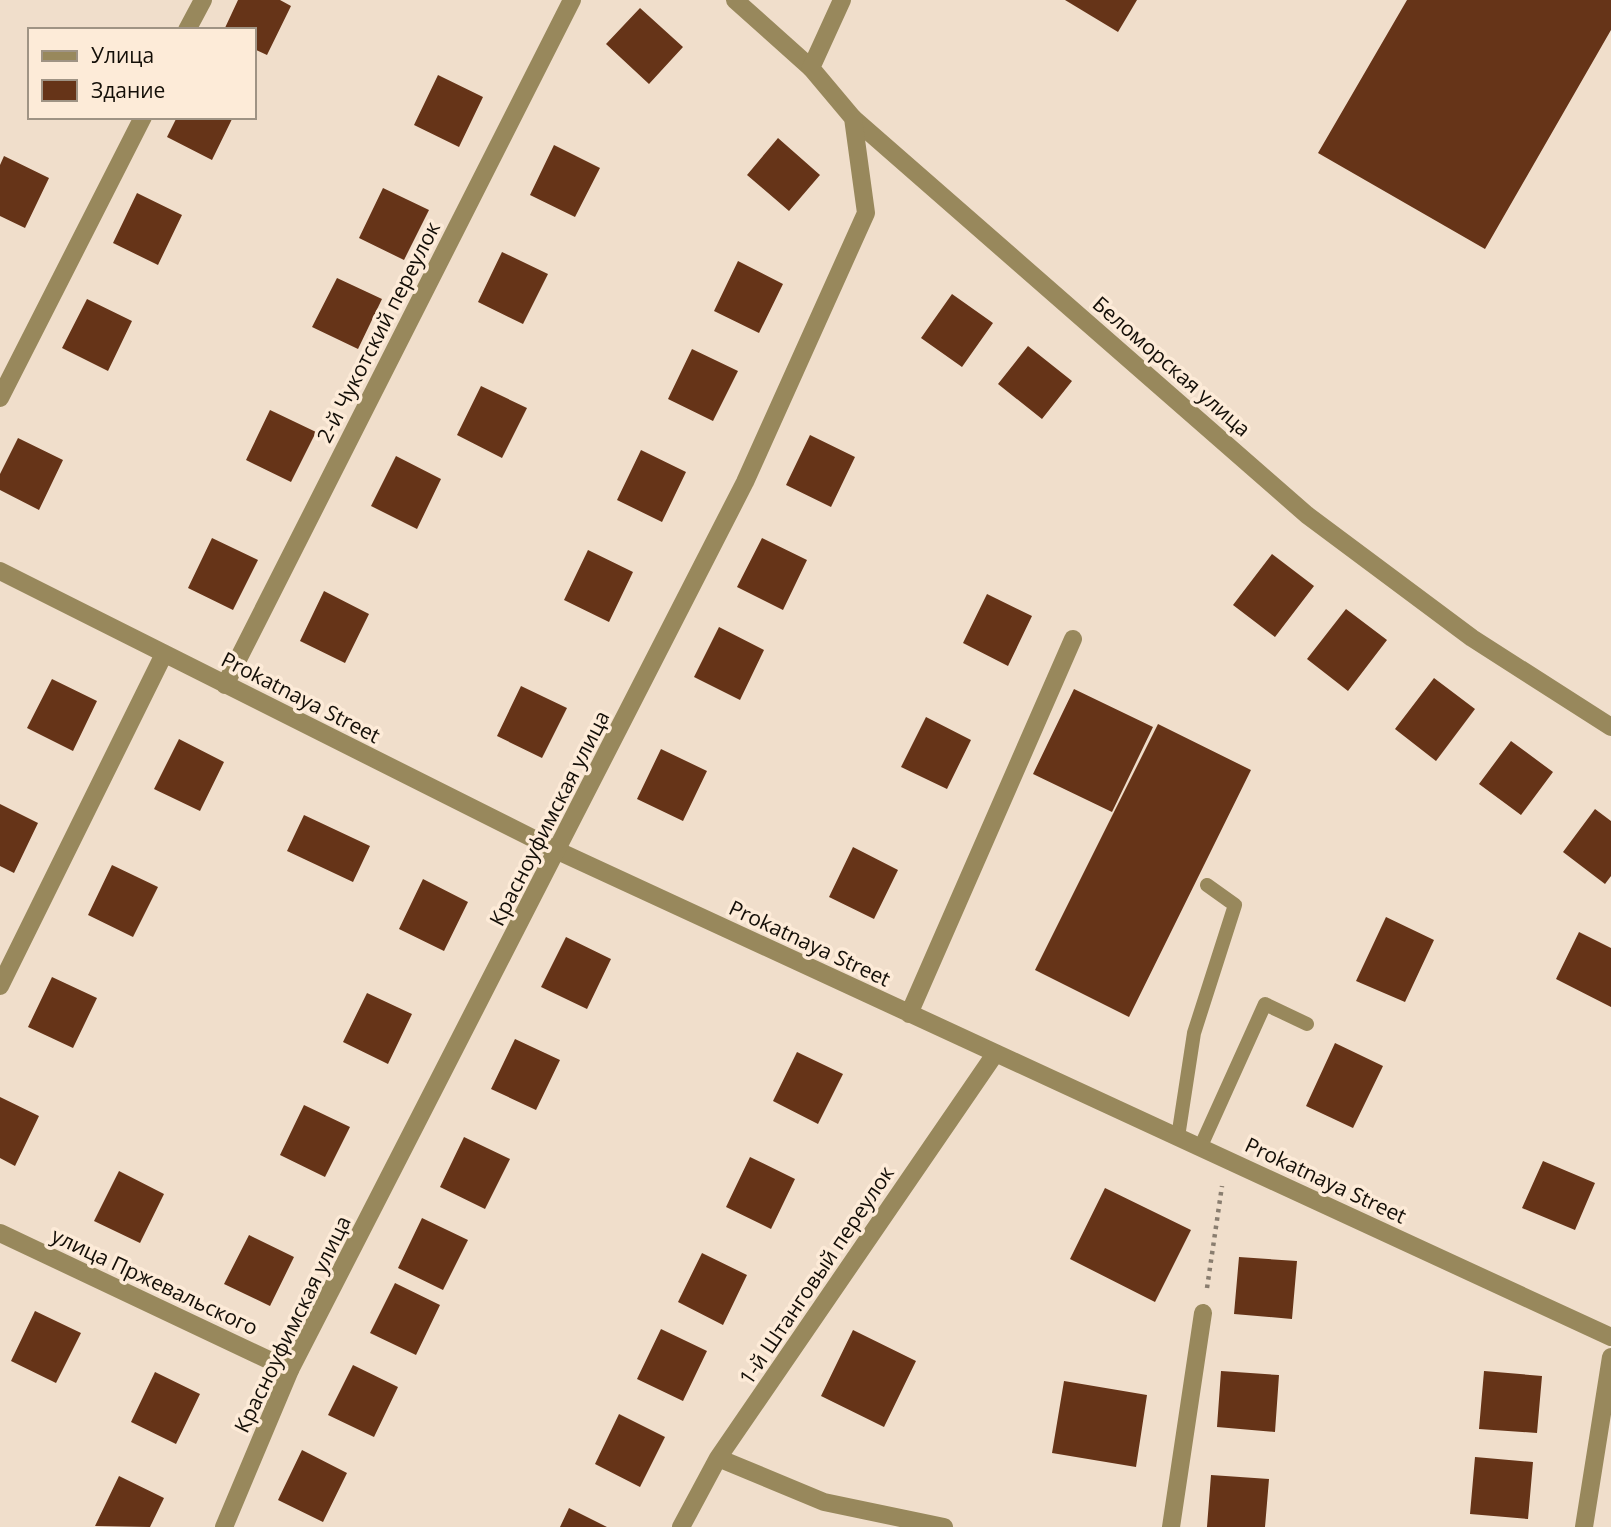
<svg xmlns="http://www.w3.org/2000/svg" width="1611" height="1527" viewBox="0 0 1611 1527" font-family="'Open Sans',sans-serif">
<rect width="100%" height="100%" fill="#f0decb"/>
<path fill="#663418" d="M238 0H280L291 6 267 55 254 49V30H224Z
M1065 0H1137L1118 32Z
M1407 0H1611V30L1485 249 1318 153Z
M640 8 683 47 649 84 606 44Z
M438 75 483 97 459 147 414 125Z
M177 117H233L212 160 167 137Z
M778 138 820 175 789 211 747 175Z
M554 145 600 168 575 217 530 195Z
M4 156 49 178 25 228 0 216V165Z
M383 188 429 210 404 260 359 238Z
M137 193 182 215 158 265 113 243Z
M502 252 548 274 523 324 478 302Z
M738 261 783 284 759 333 714 311Z
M337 278 382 299 358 349 312 327Z
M952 294 993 323 962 367 921 338Z
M87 299 132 321 108 371 62 348Z
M1028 346 1072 381 1042 419 998 384Z
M692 349 738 371 713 421 668 399Z
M481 386 527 408 502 458 457 435Z
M270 410 316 432 291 482 246 460Z
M810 435 855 457 831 507 786 485Z
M18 438 63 460 39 510 0 490V474Z
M641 450 686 472 662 522 617 500Z
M396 456 441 479 417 529 371 506Z
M212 538 258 560 233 610 188 588Z
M762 538 807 560 783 610 737 587Z
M588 550 633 572 609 622 564 600Z
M1272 554 1314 586 1275 637 1233 605Z
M324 591 369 614 345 663 300 641Z
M987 594 1032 616 1008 666 963 643Z
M1346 609 1387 640 1348 691 1307 659Z
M719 627 764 650 740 700 694 677Z
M1434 678 1475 709 1436 761 1395 729Z
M52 679 97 701 73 751 27 728Z
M521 686 567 708 542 758 497 736Z
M1074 689 1153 727 1112 812 1033 774Z
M926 717 971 740 947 789 901 767Z
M1158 724 1251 770 1129 1017 1035 970Z
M179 739 224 762 200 811 154 789Z
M1511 741 1553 772 1521 815 1479 784Z
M661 749 707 771 683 821 637 799Z
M0 804 38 823 14 873 0 866Z
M1595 809 1611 821V876L1605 884 1563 852Z
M304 815 370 846 353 882 287 851Z
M853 847 898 870 874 919 829 897Z
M112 865 158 887 133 937 88 915Z
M423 879 468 902 444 951 399 929Z
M1386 917 1434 940 1405 1002 1356 981Z
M1579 932 1611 948V1007L1556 979Z
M566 937 611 959 587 1009 541 987Z
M52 977 97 998 73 1048 28 1027Z
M367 993 412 1014 388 1064 343 1042Z
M515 1039 560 1060 536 1110 491 1089Z
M1335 1043 1383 1066 1353 1128 1306 1106Z
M797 1052 843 1074 818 1124 773 1101Z
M0 1097 39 1116 15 1166 0 1158Z
M304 1105 350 1127 325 1177 280 1155Z
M464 1137 510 1159 485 1209 440 1187Z
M750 1157 795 1179 771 1229 726 1207Z
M1543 1161 1595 1183 1575 1230 1522 1208Z
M119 1171 164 1194 140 1243 94 1221Z
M1105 1188 1191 1230 1155 1302 1070 1259Z
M422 1218 468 1240 443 1290 398 1268Z
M249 1235 294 1257 270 1306 224 1284Z
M702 1253 747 1275 723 1325 678 1302Z
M1239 1257 1297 1261 1292 1319 1234 1314Z
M395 1283 440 1305 416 1355 370 1333Z
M35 1311 81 1333 56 1383 11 1361Z
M661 1329 707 1351 683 1401 637 1379Z
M853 1330 916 1361 884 1427 821 1396Z
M353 1365 398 1387 374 1437 328 1415Z
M1221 1371 1279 1375 1275 1432 1217 1427Z
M1484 1371 1542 1376 1537 1433 1479 1429Z
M155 1372 200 1394 176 1444 131 1422Z
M1064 1381 1147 1395 1136 1467 1052 1453Z
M619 1414 665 1437 640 1487 595 1464Z
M302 1450 347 1473 323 1522 278 1500Z
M1475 1457 1533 1462 1528 1519 1470 1514Z
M1211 1475 1269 1479 1265 1527H1207Z
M119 1476 164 1498 150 1527 95 1526Z
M569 1508 607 1527H560Z"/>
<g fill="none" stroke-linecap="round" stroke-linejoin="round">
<path stroke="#897d6f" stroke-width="4.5" stroke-dasharray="3.5 5" stroke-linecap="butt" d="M1207 1288 1222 1186"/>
<path stroke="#98885c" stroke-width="14" d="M1178 1137 1194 1033 1235 905 1207 885
M1200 1148 1265 1004 1307 1024"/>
<path stroke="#98885c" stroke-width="18" d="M735 0 811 68
M187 30 203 0
M853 118 1307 515 1472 638 1611 727
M0 398 143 117
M0 571 558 851 1611 1337
M225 685 572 0
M0 986 164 654
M909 1014 1073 639
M0 1233 290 1370
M718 1458 824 1502 944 1527
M681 1527 718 1458 995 1054
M1171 1527 1203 1313
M1584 1527 1611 1357"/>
<path stroke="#98885c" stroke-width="18" d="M224 1527 290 1370 745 482 866 213 853 118 811 68 842 0"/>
</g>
<g text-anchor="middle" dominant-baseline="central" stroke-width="7" stroke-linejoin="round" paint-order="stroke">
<g font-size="21" fill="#130e07" stroke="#fdebd8">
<text transform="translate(378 332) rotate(-63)">2-й Чукотский переулок</text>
<text transform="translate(1172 366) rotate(41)">Беломорская улица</text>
<text transform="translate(301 697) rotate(27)">Prokatnaya Street</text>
<text transform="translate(549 818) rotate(-63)">Красноуфимская улица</text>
<text transform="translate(810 943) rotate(25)">Prokatnaya Street</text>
<text transform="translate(1326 1180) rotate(25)">Prokatnaya Street</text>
<text transform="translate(816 1275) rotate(-56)">1-й Штанговый переулок</text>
<text transform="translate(155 1281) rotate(25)">улица Пржевальского</text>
<text transform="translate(292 1324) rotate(-64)">Красноуфимская улица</text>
</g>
</g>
<rect x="28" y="28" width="228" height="91" fill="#fdebd8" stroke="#9f9384" stroke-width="2"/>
<rect x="42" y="51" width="35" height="10" fill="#98885c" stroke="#9f9384" stroke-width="2"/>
<text x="91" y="63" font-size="21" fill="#130e07">Улица</text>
<rect x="42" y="80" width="35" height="21" fill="#663418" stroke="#9f9384" stroke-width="2"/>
<text x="91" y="98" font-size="21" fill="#130e07">Здание</text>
</svg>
